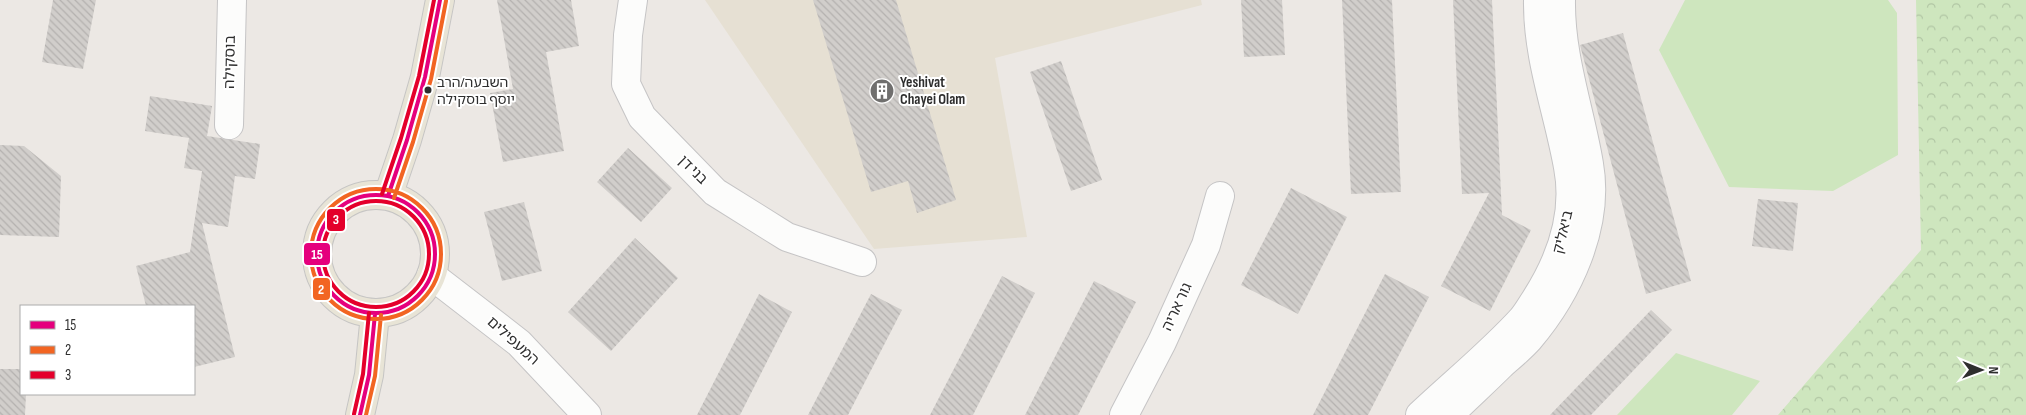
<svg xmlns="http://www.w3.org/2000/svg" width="2026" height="415" viewBox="0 0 2026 415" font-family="'Sofia Sans Condensed','Noto Sans Hebrew',sans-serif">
<defs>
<pattern id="forest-crowns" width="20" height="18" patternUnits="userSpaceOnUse" patternTransform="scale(1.25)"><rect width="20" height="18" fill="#cee6be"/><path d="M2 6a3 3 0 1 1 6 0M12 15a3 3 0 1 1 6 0" fill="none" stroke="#b1c6a4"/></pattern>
<pattern id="building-back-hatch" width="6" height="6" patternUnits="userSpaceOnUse" patternTransform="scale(1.25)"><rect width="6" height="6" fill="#d1cecb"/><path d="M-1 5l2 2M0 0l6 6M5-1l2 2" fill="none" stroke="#b4b1af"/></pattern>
</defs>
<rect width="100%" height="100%" fill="#ece8e4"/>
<path fill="#e6e0d3" d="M705 0H1201L1202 5 995 58 1027 237 874 249Z"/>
<path fill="#cee6be" d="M1685 0H1888L1897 13 1898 155 1833 191 1729 187 1659 50Z
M1676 353 1760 381 1732 415H1617Z"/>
<path fill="url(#forest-crowns)" d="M1916 0H2026V415H1778L1921 250Z"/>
<path fill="url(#building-back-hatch)" d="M53 0H96L83 69 42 62Z
M497 0H571L579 46 546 52 564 151 503 162 490 93 513 89Z
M813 0H896L956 200 917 213 908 181 871 192Z
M1241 0H1282L1285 55 1244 57Z
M1342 0H1392L1401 192 1351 194Z
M1453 0H1492L1502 215 1531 230 1490 311 1441 286 1489 193 1462 194Z
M1623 33 1691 281 1646 294 1580 45Z
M1061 61 1102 180 1071 191 1030 72Z
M150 96 212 106 207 136 260 144 255 179 235 176 228 227 202 223 235 357 194 367V306H146L136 266 190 252 202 171 184 168 189 138 145 131Z
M0 145 24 146 61 176 59 237 0 235Z
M628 148 672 188 641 222 597 182Z
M1291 188 1347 217 1298 314 1241 285Z
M1758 199 1798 203 1793 251 1752 246Z
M524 202 542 271 502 281 484 212Z
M635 238 678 278 611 351 568 312Z
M1385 274 1429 297 1368 415H1313Z
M1002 276 1035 293 973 415H930Z
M1094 281 1136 302 1078 415H1025Z
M759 294 792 312 740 415H697Z
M871 294 902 310 848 415H808Z
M1651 310 1672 330 1591 415H1550Z
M0 369H21V394H26L25 415H0Z"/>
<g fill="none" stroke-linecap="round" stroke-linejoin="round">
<defs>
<path id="minor" d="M633 0 628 35 626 84 642 117 715 192 787 237 862 262
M229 125 232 0
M431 275 519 343 587 415
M1124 415 1162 342 1206 245 1220 196
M1420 415C1454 383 1491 353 1522 319 1527 313 1531 306 1535 300 1560 261 1577 214 1568 167 1558 111 1537 57 1538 0
M1449 415C1466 398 1484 382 1501 365 1510 357 1521 348 1529 339 1568 293 1600 226 1589 164 1580 110 1560 56 1561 0"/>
<path id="major" d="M317 254a59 59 0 1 1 118 0a59 59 0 1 1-118 0Z
M388 196 407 140 425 77 440 0
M360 415 369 375 375 314"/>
</defs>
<use href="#minor" stroke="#c5c4c5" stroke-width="30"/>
<use href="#major" stroke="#c6c5c4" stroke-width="30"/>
<use href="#minor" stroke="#fcfcfb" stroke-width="28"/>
<use href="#major" stroke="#e8e4d6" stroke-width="28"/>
<defs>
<path id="bus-1" d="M317 254a59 59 0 1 1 118 0a59 59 0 1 1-118 0Z
M388 196 407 140 425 77 440 0
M360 415 369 375 375 314"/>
<path id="bus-2" d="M311 254a65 65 0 1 1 130 0a65 65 0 1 1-130 0Z
M394 198 413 142 431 79 446 1
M366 415 375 376 381 315"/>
<path id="bus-3" d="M382 194 401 138 419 76 434 0
M323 254a53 53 0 1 1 106 0a53 53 0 1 1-106 0Z
M354 414 363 374 369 313"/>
</defs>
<use href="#bus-1" stroke="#fff" stroke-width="8"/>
<use href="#bus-2" stroke="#fff" stroke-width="8"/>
<use href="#bus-3" stroke="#fff" stroke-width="8"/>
<use href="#bus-1" stroke="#e5007d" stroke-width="4"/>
<use href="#bus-2" stroke="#f26522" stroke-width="4"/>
<use href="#bus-3" stroke="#e4002b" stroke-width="4"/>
</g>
<defs>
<symbol id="building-disc" viewBox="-11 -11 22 22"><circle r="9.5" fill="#706f6e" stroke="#fff"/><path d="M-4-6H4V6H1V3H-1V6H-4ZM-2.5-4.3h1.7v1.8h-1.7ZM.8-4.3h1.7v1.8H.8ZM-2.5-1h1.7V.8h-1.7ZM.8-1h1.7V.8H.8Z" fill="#fff"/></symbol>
</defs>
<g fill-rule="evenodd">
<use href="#building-disc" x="868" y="77" width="28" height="28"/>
</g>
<circle fill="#2e2e2e" stroke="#fff" stroke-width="2" cx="428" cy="90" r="4.5"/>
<g text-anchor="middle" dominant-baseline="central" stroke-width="4" stroke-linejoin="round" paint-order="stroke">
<g font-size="14" fill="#2e2e2e" stroke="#fff" text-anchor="start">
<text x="437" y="82">השבעה/הרב<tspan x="437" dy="17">יוסף בוסקילה</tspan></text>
</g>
<g font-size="15" fill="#2e2e2e" stroke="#fff">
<text transform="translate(230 62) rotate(-89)">בוסקילה</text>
<text transform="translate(693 170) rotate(45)">בני דן</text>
<text transform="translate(1563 232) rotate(-76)">ביאליק</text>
<text transform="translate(1177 307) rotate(-65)">גור אריה</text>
<text transform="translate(513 341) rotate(42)">המעפילים</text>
</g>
<g font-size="15" font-weight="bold" fill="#2e2e2e" stroke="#fff" text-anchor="start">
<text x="900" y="82">Yeshivat<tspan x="900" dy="17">Chayei Olam</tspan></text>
</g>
</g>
<g stroke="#fff" stroke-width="2">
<rect x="326" y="208" width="20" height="24" rx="5" fill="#e4002b"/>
<rect x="303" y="242" width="28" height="24" rx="5" fill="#e5007d"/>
<rect x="312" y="277" width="19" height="24" rx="5" fill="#f26522"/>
</g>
<g font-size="14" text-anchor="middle" font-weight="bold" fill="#fff">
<text x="336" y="224">3</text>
<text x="317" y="259">15</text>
<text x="321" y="294">2</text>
</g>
<rect x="20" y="305" width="175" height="90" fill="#ffffff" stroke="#ababab"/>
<rect x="30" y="321" width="25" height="8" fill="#e5007d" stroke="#ababab"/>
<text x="65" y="330" font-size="15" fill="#2e2e2e">15</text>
<rect x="30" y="346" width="25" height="8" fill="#f26522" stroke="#ababab"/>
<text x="65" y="355" font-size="15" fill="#2e2e2e">2</text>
<rect x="30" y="371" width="25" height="8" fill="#e4002b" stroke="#ababab"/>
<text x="65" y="380" font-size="15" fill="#2e2e2e">3</text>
<g transform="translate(1981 370) rotate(91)" stroke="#ffffff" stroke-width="4" paint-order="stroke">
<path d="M0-4L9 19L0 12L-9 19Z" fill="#2e2e2e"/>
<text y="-8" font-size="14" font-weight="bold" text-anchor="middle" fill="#2e2e2e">N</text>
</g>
</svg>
